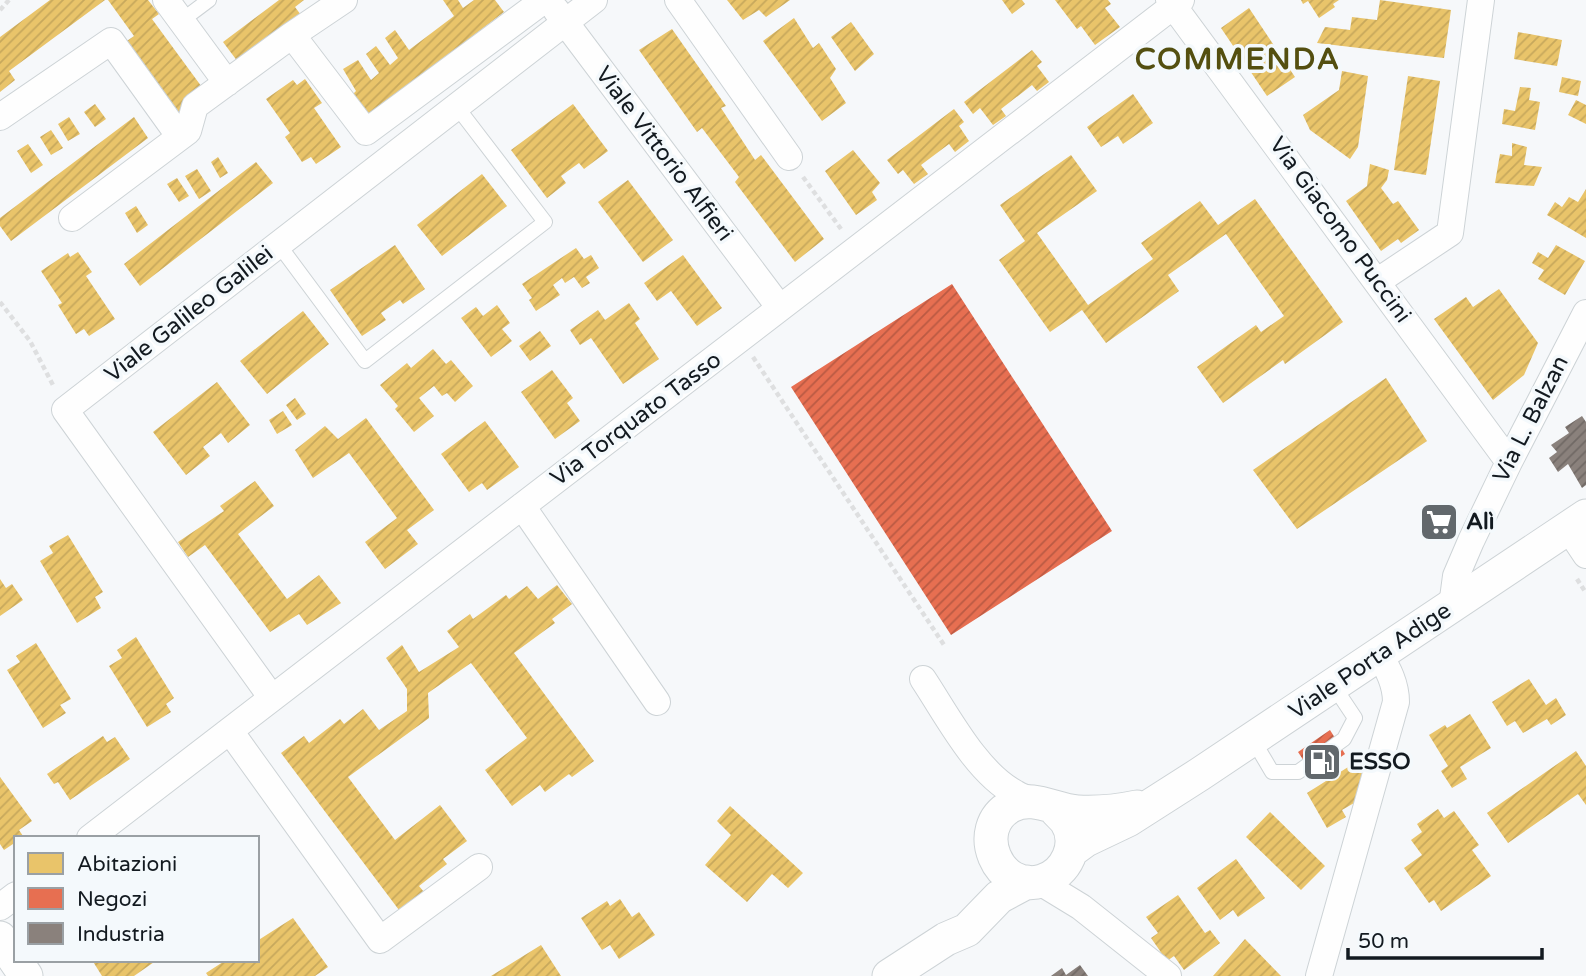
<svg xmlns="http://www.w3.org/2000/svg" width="1586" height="976" viewBox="0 0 1586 976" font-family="'Varela Round',sans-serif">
<defs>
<pattern id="homes-hatch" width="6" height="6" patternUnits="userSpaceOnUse" patternTransform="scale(1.75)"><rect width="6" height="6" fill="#e9c46a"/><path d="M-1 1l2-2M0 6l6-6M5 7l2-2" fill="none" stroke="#c7a85c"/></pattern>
<pattern id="shops-hatch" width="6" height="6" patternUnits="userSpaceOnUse" patternTransform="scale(1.75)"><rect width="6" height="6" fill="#e76f51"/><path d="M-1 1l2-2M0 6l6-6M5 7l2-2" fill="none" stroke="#ba5a43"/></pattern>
<pattern id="industry-hatch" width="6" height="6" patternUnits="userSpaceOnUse" patternTransform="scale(1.75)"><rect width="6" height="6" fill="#8a817c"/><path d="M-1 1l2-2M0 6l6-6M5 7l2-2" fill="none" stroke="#706965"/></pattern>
</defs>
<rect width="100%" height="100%" fill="#f6f8fa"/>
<path fill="url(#homes-hatch)" d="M50 0H105L9 71 15 80 0 92V37Z
M108 0H148L159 14 152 19 207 94 178 115 124 43 134 36Z
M279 0H304L295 7 304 19 241 66 223 42Z
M443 0H458L463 8 474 0H495L504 12 370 116 353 94 356 91 343 69 358 60 371 80 379 73 366 54 376 46 390 65 398 58 385 38 395 30 409 50 454 16Z
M727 0H790L766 17 759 10 743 20Z
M1002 0H1022L1025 4 1012 14Z
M1055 0H1108L1111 4 1105 8 1120 27 1095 45 1081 26 1077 29Z
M1301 0H1339L1333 4 1335 7 1319 18 1308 1 1303 4Z
M1380 0 1451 10 1444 58 1317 43 1325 27 1350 30 1352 17 1377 20Z
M1249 8 1295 77 1267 96 1221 28Z
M794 18 813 48 819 43 836 69 830 78 846 103 822 121 763 41Z
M851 22 874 54 855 71 831 37Z
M672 29 726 106 721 108 755 160 761 155 824 239 795 262 735 182 739 177 702 128 697 132 639 50Z
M1518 32 1562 40 1557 66 1514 59Z
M1032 50 1042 62 1037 66 1049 82 1037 91 1032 85 1001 109 1006 116 993 125 980 108 973 114 964 102Z
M1342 71 1368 76 1358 147 1350 159 1310 130 1303 115 1339 90Z
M1408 76 1440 81 1426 175 1394 170Z
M1562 77 1581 81 1578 96 1559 92Z
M305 79 322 103 314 108 341 147 316 164 311 157 302 162 285 137 290 133 266 99 293 80 297 85Z
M1520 87 1531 88 1529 100 1540 102 1535 130 1502 124 1504 109 1515 111Z
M1133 94 1153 123 1123 144 1118 136 1101 147 1087 127Z
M1576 100 1586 105V124L1568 115Z
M95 104 106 119 95 127 84 112Z
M573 104 608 151 584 169 579 163 561 176 566 183 547 198 511 150Z
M954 109 964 122 959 126 969 141 955 152 949 144 921 165 928 174 914 184 903 170 898 174 887 160Z
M69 117 80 134 68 141 58 124Z
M134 117 148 138 11 241 0 226V218Z
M51 130 63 148 51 155 40 137Z
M1512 143 1527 147 1524 165 1542 167 1534 186 1495 183 1500 154 1512 156Z
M28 144 43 165 31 173 17 151Z
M853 150 880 183 872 192 877 200 856 215 825 171Z
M1071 155 1097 191 1037 233 1088 305 1153 259 1141 243 1200 201 1218 225 1255 199 1343 322 1285 364 1283 360 1223 403 1197 367 1256 325 1261 332 1284 316 1226 234 1168 275 1179 291 1106 343 1082 310 1050 332 999 260 1025 241 1000 205Z
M218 157 228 173 220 178 211 162Z
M256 162 273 183 140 286 124 264Z
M1370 164 1389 170 1387 180 1381 188 1393 204 1398 201 1419 230 1401 243 1398 239 1381 251 1346 201 1367 186Z
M197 169 211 191 199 199 185 176Z
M482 174 507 206 442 256 417 225Z
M177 178 189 196 179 202 167 184Z
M628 180 673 240 643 262 598 202Z
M1586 189V238L1547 215 1555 202 1562 207 1569 197 1578 202Z
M136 206 148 225 137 233 125 213Z
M395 245 425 289 403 304 400 300 381 313 386 320 362 336 330 290Z
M1556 245 1585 261 1565 295 1538 279 1544 270 1532 263 1538 252 1548 258Z
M576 248 584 259 591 255 599 268 586 277 590 283 582 288 574 277 565 283 562 278 553 285 560 295 536 311 529 300 532 298 522 284Z
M78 252 92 272 86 276 115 319 89 336 84 329 76 334 58 305 62 303 41 271 68 253 70 257Z
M683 255 722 308 697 326 671 291 657 301 644 283Z
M1499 289 1538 343 1524 375 1493 400 1434 319 1466 297 1473 307Z
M629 303 640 319 635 323 659 359 623 384 591 338 580 345 570 330 598 310 605 320Z
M497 305 510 323 502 329 512 341 491 357 461 318 476 307 483 316Z
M303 311 329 344 267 394 240 361Z
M540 331 551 346 530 361 519 346Z
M433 349 446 364 451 360 473 386 455 402 447 393 442 396 434 386 419 398 434 416 414 432 395 409 398 406 380 385 407 363 411 368Z
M552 370 573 398 567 403 580 421 555 439 521 392Z
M1386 378 1427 441 1297 529 1253 470Z
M217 382 250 425 228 443 221 433 203 447 210 456 186 475 153 432Z
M295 398 306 414 297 420 286 405Z
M283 411 292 425 277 434 269 420Z
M366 418 434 510 407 530 418 544 385 569 365 542 397 518 349 453 313 478 295 450 325 426 338 439Z
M485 421 519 467 487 490 482 483 469 492 441 454Z
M255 481 274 506 238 534 287 599 319 575 341 603 307 625 299 614 270 632 205 545 188 557 178 542 224 511 220 506Z
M68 535 103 592 95 597 101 608 77 623 40 561 53 553 49 546Z
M0 579 6 588 12 584 23 600 0 616Z
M557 585 572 604 552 619 555 623 514 653 594 761 572 777 569 774 545 792 540 785 512 806 485 770 527 738 471 663 428 693 429 718 348 777 395 840 440 805 467 841 443 859 447 864 419 886 424 892 399 910 281 753 304 736 309 743 340 719 344 724 363 709 379 730 407 711V689L386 658 402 645 419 672 459 647 447 631 470 614 473 619 506 595 509 599 527 586 538 599Z
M136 637 174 698 166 704 171 712 147 727 109 666 122 658 117 650Z
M36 643 71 699 60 705 66 713 43 728 7 670 20 662 16 656Z
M1529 679 1546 705 1556 698 1566 715 1551 725 1547 719 1523 733 1515 721 1507 726 1492 702Z
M1470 714 1491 748 1460 767 1467 779 1452 788 1441 771 1448 766 1429 735 1445 725 1447 728Z
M103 736 107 742 115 737 130 759 70 800 58 782 54 784 47 774Z
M1576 751 1586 766V805L1578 794 1508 843 1487 813Z
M1364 757 1374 769 1366 796 1342 810 1346 817 1327 828 1307 793Z
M0 777 32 821 19 830 23 836 16 838V842L4 850 0 844Z
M730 806 803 873 788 888 772 874 747 902 705 865 731 835 717 821Z
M1438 809 1444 818 1454 811 1479 845 1472 850 1491 876 1441 911 1434 900 1429 903 1404 868 1422 855 1411 840 1422 832 1417 824Z
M1270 812 1325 866 1301 890 1246 837Z
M1236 859 1265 898 1238 917 1233 910 1220 920 1197 888Z
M1178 895 1205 933 1210 930 1220 943 1184 970 1174 956 1167 961 1151 938 1158 933 1146 917Z
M620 899 632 917 639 912 655 935 619 959 610 945 602 950 581 918 607 901 610 906Z
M293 918 328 967 315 976H208L206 973 226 960H257V941Z
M1245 939 1281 976H1213Z
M541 945 561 976H491Z
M92 960H157L134 976H102Z"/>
<path fill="url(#shops-hatch)" d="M952 284 1112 531 951 635 791 387Z
M1330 730 1345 754 1314 776 1298 752Z"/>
<path fill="url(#industry-hatch)" d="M1582 416 1586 422V485L1582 488 1568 464 1558 472 1549 458 1557 452 1551 445 1569 433 1565 427Z
M1080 965 1088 976H1051L1062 968 1066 975Z"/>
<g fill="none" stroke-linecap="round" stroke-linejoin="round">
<defs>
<path id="service" d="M181 21 209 0
M279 245 365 361 545 222 457 107
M1252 738 1272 772H1298L1344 739 1355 718 1333 685"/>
<path id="minor" d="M166 0 227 83
M678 0 789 157
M1169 0 1509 462
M556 10 780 308
M292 35 344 0
M0 117 111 41 180 137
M72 218 188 131 195 106 292 35 366 132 544 0
M1378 281 1450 233 1481 0
M522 506 657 702
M1568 528 1586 555
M1452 606 1456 576 1471 541 1509 462 1586 313
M923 679C947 715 976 772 1015 793 1021 797 1028 799 1035 801
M272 698 65 410 594 0
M230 731 380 940 479 867
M90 838 1181 0
M1040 882 1081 907 1168 976
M0 907 16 895
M1319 976 1396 702C1396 684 1388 669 1379 654"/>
<path id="tertiary" d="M1055 809C1058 813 1063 817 1066 821 1081 844 1066 874 1042 881 998 894 970 828 1011 806 1034 794 1055 811 1078 812 1097 813 1118 811 1137 807
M1071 851 1086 840 1128 820 1200 774 1586 516
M0 938 26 976
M889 976 946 939 967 930 999 897 1027 882"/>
</defs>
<use href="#service" stroke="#cdd3d6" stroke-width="16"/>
<use href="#minor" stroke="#cdd3d6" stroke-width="28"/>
<use href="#tertiary" stroke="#cdd3d6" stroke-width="35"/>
<path stroke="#dedfe0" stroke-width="4.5" stroke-dasharray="5 3.5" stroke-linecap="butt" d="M0 10 9 0
M803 177 841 229
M0 302 30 341 54 387
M753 357 944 645
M1577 579 1586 593"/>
<use href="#service" stroke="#fefefe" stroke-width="14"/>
<use href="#minor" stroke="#fefefe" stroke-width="26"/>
<use href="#tertiary" stroke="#fefefe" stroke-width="33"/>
</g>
<defs>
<symbol id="supermarket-square" viewBox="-11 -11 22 22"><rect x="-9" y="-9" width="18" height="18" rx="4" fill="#62686c" stroke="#f4f9fc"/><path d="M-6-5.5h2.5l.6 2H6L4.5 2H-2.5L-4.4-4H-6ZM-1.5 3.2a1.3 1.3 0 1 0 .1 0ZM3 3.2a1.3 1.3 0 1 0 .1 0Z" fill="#fff"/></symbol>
<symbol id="fuel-square" viewBox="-11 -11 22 22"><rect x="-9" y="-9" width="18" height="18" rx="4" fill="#62686c" stroke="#f4f9fc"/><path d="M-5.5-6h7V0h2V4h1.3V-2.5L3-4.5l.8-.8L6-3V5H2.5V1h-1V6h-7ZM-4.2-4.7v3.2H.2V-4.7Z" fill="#fff"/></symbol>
</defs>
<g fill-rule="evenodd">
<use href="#supermarket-square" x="1417" y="500" width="44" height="44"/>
<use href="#fuel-square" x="1300" y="740" width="44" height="44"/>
</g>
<g text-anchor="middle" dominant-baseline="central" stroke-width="7" stroke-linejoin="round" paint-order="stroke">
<g font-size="23" fill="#131a20" stroke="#f4f9fc">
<text transform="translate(664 154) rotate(53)">Viale Vittorio Alfieri</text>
<text transform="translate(1340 230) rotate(54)">Via Giacomo Puccini</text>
<text transform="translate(189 314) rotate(-38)">Viale Galileo Galilei</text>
<text transform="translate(636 419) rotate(-37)">Via Torquato Tasso</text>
<text transform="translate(1531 419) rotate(-63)">Via L. Balzan</text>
<text transform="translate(1370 661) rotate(-34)">Viale Porta Adige</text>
</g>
<g font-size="23" font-weight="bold" fill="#131a20" stroke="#f4f9fc" text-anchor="start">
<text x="1466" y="522">Alì</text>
<text x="1349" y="762">ESSO</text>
</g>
<g font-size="30" font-weight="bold" letter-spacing="2" fill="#544f10" stroke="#f4f9fc">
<text x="1238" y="59">COMMENDA</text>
</g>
</g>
<rect x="14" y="836" width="245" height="126" fill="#f4f9fc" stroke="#9aa0a4" stroke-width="2"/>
<rect x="28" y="853" width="35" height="21" fill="#e9c46a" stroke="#9aa0a4" stroke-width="2"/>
<text x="77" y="871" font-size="21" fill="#131a20">Abitazioni</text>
<rect x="28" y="888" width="35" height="21" fill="#e76f51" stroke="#9aa0a4" stroke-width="2"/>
<text x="77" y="906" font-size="21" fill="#131a20">Negozi</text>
<rect x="28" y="923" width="35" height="21" fill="#8a817c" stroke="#9aa0a4" stroke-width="2"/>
<text x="77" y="941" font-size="21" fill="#131a20">Industria</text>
<path d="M1348 948v10h194v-10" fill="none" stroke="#131a20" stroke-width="3.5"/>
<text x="1358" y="948" font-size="21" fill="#131a20" stroke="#f4f9fc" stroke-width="5" paint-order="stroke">50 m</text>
</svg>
